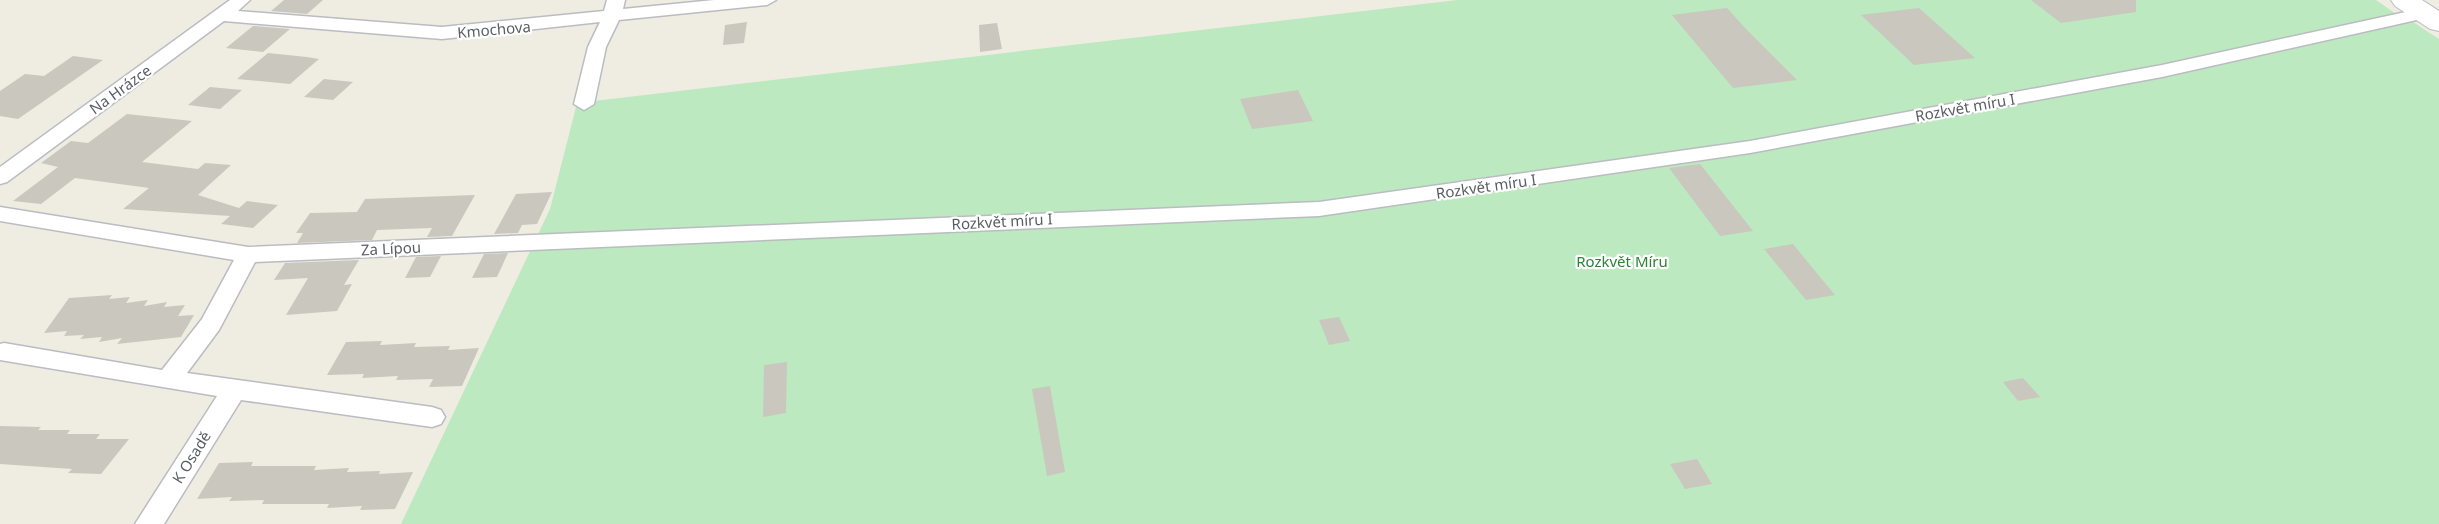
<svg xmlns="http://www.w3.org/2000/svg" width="2439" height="524" viewBox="0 0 2439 524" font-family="'Noto Sans',sans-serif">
<rect width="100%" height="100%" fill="#efede2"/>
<path fill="#bce9bf" d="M1457 0H2376L2406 21 2413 22 2439 39V524H401L550 209 577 103Z"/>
<path fill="#cac7bf" d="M284 0H323L307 14 271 11Z
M2031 0H2136V12L2061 23Z
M1727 8 1746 29 1797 80 1733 88 1672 15Z
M1919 8 1975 58 1914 65 1861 15Z
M747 22 744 43 723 45 725 25Z
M997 23 1002 49 980 52 979 25Z
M253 26 290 29 263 52 226 48Z
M268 53 307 57 319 59 290 84 237 79Z
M73 56 103 60 18 119 0 116V91L25 74 44 76Z
M324 79 353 82 333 100 304 97Z
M210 87 242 90 220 109 188 105Z
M1298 90 1313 121 1252 129 1240 99Z
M127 114 192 121 142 162 198 169 205 163 231 165 198 195 239 208 247 201 278 205 253 228 221 224 230 216 123 209 149 188 75 178 41 204 13 201 58 167 41 163 71 141 88 143Z
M1700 164 1753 231 1720 236 1669 168Z
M552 192 537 224 522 225 518 233 494 234 516 194Z
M475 195 452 236 427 237 432 228 377 230 372 240 297 243 303 233H296L310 213 357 212 365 199Z
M1793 244 1806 260 1835 295 1806 300 1764 249Z
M508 253 497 277 472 278 484 254Z
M441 256 430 277 405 278 416 257Z
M359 260 344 285 352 284 337 311 286 315 308 278 274 280 285 263Z
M112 295 109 299 130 297 126 303 148 300 144 306 167 302 164 307 185 305 178 316 194 315 181 337 117 344 122 338 99 342 102 337 80 339 84 335 64 336 67 331 44 333 69 298Z
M1339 317 1350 341 1329 345 1319 320Z
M382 341 380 345 416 343 414 347 450 346 448 350 479 348 462 386 429 387 433 379 396 380 398 376 362 378 364 374 327 375 346 342Z
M787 362 786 413 763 417 764 365Z
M2023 378 2040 397 2018 401 2003 382Z
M1050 386 1065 472 1047 476 1032 389Z
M0 426 41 427 38 430H70L67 434H100L96 439H129L101 474 68 473 72 469 0 464Z
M1697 459 1712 484 1685 489 1670 464Z
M253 462 251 466H316L314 470 349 468 347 472 380 471 379 474 413 472 395 509 360 510 362 506 327 508 329 504H262L264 500 229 501 232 497 197 499 219 463Z"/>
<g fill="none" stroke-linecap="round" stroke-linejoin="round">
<defs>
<path id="street" d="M230 0H250L238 11 442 27 604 11 607 0H625L623 9 714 0H776L767 5 619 20 606 47 594 104 584 110 574 104 588 47 600 22 442 39 224 21 7 182 0 184V167Z
M2424 8 2430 9 2433 13 2430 17 2162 77 1750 153 1319 216 255 262 219 330 187 373 432 407 441 410 445 417 441 424 432 427 241 400 164 524H135L217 396 0 360V344L4 343 162 370 202 319 234 260 0 221V207L248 247 1319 202 1750 141 2162 65Z"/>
<path id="secondary" d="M2391 0H2422L2439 11V31L2430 29 2395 6Z"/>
</defs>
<use href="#street" stroke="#babcc2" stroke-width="3"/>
<use href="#secondary" stroke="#b8bbc2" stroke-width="2"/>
<use href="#street" fill="#fff" fill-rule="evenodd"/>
<use href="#secondary" fill="#fff" fill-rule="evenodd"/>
</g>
<g text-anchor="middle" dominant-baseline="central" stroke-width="4.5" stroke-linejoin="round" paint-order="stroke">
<g font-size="15" fill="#5a5e64" stroke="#fff">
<text transform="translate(494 29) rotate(-5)">Kmochova</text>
<text transform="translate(120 89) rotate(-36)">Na Hrázce</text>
<text transform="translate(1965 107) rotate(-10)">Rozkvět míru I</text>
<text transform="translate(1486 186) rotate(-8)">Rozkvět míru I</text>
<text transform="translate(1002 221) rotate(-3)">Rozkvět míru I</text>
<text transform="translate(391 248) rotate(-3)">Za Lípou</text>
<text transform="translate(191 457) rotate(-58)">K Osadě</text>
</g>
<g font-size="15" fill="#2c8237" stroke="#fff">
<text x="1622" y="261">Rozkvět Míru</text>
</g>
</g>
</svg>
